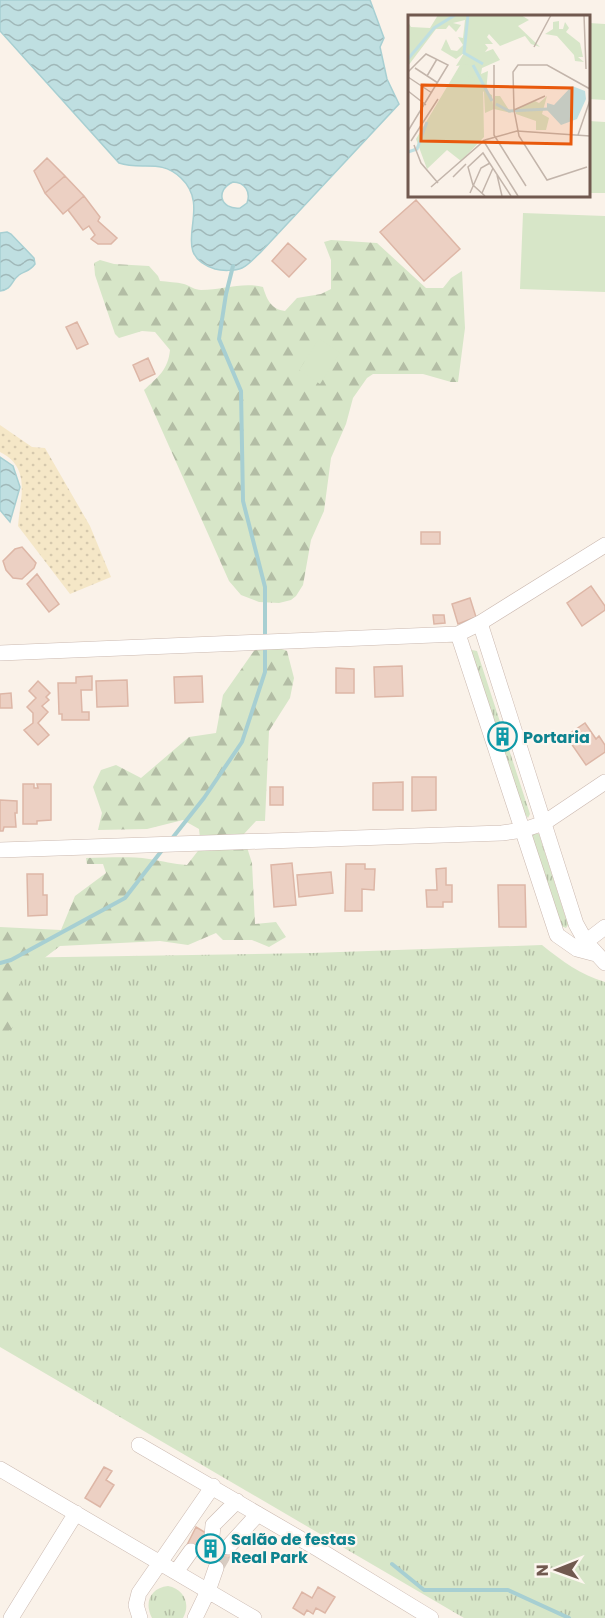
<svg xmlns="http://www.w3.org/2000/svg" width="605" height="1618" viewBox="0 0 605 1618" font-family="Poppins,sans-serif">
<defs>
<pattern id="grass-tufts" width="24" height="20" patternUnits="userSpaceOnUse" patternTransform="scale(1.5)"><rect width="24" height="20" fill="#d7e6c8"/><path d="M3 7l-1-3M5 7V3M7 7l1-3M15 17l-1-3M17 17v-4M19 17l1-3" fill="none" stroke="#b3bda5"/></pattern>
<pattern id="forest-firs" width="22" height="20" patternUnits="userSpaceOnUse" patternTransform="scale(1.5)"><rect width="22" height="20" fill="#d7e6c8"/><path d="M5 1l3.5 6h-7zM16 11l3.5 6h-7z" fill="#b3bda5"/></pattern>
<pattern id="sand-dots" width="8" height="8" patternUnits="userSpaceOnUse" patternTransform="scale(1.5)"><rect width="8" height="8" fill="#f5e7c7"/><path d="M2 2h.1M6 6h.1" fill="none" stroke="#d5c8ad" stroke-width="1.8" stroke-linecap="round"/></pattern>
<pattern id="water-waves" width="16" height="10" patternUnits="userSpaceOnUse" patternTransform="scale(1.5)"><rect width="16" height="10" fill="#bfdfe1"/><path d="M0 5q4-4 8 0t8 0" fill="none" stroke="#a0b8b9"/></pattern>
</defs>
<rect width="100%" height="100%" fill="#faf2e9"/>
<path fill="url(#grass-tufts)" d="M472 650 477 651 530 814 528 818 524 813 471 655Z
M534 833 539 834 568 925 566 928 561 926 531 838Z
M542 945C562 961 581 975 605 982V1618H464L0 1347V958L312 953Z
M168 1586C184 1589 191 1604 183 1618H152C144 1603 150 1588 168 1586Z"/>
<path fill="url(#forest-firs)" d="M331 240 377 243 426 288H443L451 278 462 271 465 328 458 382H451L423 374H373L367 378 353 398 346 424 331 458 324 511 311 540 303 585 296 596 291 600 279 603 259 602 241 595 229 581 144 390C158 377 168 370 170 350L155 332 142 331 119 338 115 334 95 275 94 263 100 260 114 264 149 266 158 276 160 281C168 282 176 282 184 284 190 286 195 290 201 290 223 290 242 282 263 287 267 300 271 309 285 311L297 298 321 294 331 289V260L324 242Z
M261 641 287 651 294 678 290 698 269 731 265 821H256L243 835 252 863 255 924 276 922 286 937 269 947 252 940H223L216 933 188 945 160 941 60 946 21 976 18 1021 0 1041V927L61 930 75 896 106 873 103 864H87L86 858C106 858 128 856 149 859 163 861 173 864 187 865L201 847 199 829 183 820 147 829 98 830 102 813 93 787 101 770 116 765 141 778 189 737 216 733 223 695Z"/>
<path fill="url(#sand-dots)" d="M0 425 32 447 45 448 90 526 111 577 70 594 18 526C20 498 32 468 0 452Z"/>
<path fill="#d7e6c8" d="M589 23 605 24V100L589 99Z
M589 121 605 122V193H589Z
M523 213 605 216V292L520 289Z
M319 339 340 353 320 384 299 370Z"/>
<path fill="url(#water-waves)" stroke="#a7cfd2" stroke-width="1.5" fill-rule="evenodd" d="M0 0H370L384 38 380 47 387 79 399 104 260 253C255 257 249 265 242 268 235 271 222 271 215 269 165 253 215 210 181 178 160 158 142 171 119 163L0 31ZM233 182C245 182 251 192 247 203L240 208C220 210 215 190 233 182Z
M7 232 11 234 34 258 35 264C30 271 25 271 19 275 10 282 13 289 0 291V233Z
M0 457 13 466 20 487 10 522 0 510Z"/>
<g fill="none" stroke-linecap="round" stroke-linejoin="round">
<path stroke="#a7cfd2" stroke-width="4" d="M233 266 226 294 219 339 241 391 243 501 265 587V637
M170 841 204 798 242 742 265 672V644
M0 963 11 960 125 898 163 849
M392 1564 424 1590H508L569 1618"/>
</g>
<path fill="#ecd0c3" stroke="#ddb6a6" stroke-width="1.5" d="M47 158 65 176 45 193 34 171Z
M65 176 84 196 63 214 45 193Z
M84 196 100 217 98 221 117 238 111 244H98L91 239 95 235 89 226 83 230 68 210Z
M416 200 460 249 424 281 380 232Z
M288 243 306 259 289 277 272 261Z
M77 322 88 344 77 349 66 327Z
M148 358 155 374 140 381 133 365Z
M421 532H440V544H421Z
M22 547 36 563 34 568 22 579 13 578 6 570 3 561 15 549Z
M37 574 59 604 49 612 27 584Z
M591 586 605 606V610L582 626 567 603Z
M470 598 476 617 458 624 452 604Z
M433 615H444L445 623 434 624Z
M402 666 403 696 375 697 374 667Z
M336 668 354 669V693H336Z
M92 676V690H81L82 712H89V720H62V714H59L58 683H76V677Z
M202 676 203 702 175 703 174 677Z
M127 680 128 706 97 707 96 681Z
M38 681 50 693 46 697 49 700 42 706 48 712 38 723 49 735 38 745 24 730 33 723V713L27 707 36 698 29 691Z
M11 693 12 708H0V694Z
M585 723 596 739 599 736 605 745V752L586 765 566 736Z
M412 777H436V810L412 811Z
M403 782V810H373V783Z
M23 784H34V788H38L37 784H51V820L37 821V824H23Z
M270 787H283V805H270Z
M0 800 17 801V813H15L16 827H4L3 831H0Z
M292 863 296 905 274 907 271 865Z
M346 864H365V869H375L374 890 362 889V911H345Z
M446 868V885H452V902H443V907H427L426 890H437L436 869Z
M331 872 333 893 299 897 297 875Z
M27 874H43V895H47V915L28 916Z
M498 885H525L526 927H499Z
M104 1467 112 1471 106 1480 114 1485 100 1507 85 1498Z
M196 1527 234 1550 221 1571 186 1547Z
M318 1587 335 1597 325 1613 316 1608 313 1614 307 1610 304 1615 293 1608 302 1592 312 1598Z"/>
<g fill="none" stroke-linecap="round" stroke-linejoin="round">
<path stroke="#d8ccc2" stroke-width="15" stroke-dasharray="15 8" stroke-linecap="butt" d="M198 1556 212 1536
M216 1568 228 1547"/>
<defs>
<path id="minor" d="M480 623 576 924 586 942 605 963
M458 634 557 935 577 949 596 954
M0 653 458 634 480 623 605 545
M0 850 502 833 523 830 544 823 605 782
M579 947 605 927
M139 1445 318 1549 431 1618
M0 1469 254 1618
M212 1536 213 1525 237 1501
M228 1547 258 1514
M176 1572 191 1551
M11 1618 76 1513
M140 1618 136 1605 139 1593 213 1486
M195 1618 208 1591 216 1568"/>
</defs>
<use href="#minor" stroke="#cbb9b0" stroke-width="16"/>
<use href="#minor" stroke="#fff" stroke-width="15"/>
</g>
<defs>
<symbol id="building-ring" viewBox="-11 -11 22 22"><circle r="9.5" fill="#fdf6ef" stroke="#0f9aa8" stroke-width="1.5"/><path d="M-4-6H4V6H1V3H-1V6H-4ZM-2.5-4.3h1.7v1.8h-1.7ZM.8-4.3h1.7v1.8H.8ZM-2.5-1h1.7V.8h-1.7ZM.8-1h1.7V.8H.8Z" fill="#0f9aa8"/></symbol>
</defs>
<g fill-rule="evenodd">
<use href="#building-ring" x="486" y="720" width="33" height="33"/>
<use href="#building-ring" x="194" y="1532" width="33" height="33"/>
</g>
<g text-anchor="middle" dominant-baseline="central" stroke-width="4.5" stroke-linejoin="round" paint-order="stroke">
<g font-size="16" font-weight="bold" fill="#0d838f" stroke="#fdf6ef" text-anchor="start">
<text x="523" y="737">Portaria</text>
<text x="231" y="1539">Salão de festas<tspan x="231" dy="18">Real Park</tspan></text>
</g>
</g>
<g transform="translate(408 15)">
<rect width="182" height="182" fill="#faf2e9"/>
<path d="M65 46 75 69 76 122 53 146 39 135 19 154 8 124 52 50Z" fill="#d7e6c8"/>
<path d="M30 0H113L121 5 110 11 132 32 123 29 117 21 92 31 81 19 79 22 85 29H77L80 33 77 37 85 34 92 45 74 53 73 59 80 56 78 77 84 80 85 90 87 81H92L103 98 86 94 77 98 76 77 63 67 70 63 55 61 61 49 48 51 56 38 48 44 33 35 38 24 43 35 49 36 55 30 50 22 55 23 57 5 45 8 53 10 48 17 41 10 38 14H28L0 51V7L3 12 22 13ZM151 6V14H155L157 7 161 13 158 17 172 28 175 42H170L176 47 167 46 166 40 149 21 137 19 145 14V7ZM139 81 134 99 141 103 138 115H128V106L108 99V94L127 86 131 88Z" fill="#d7e6c8"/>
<path d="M164 71 177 76 178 84 169 104 153 110 139 95V88L146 90Z" fill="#bfdfe1"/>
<path fill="none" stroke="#bfdfe1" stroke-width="3" d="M60 0 56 38 75 49M0 44 26 13 47 0M65 50 84 86M88 89 101 96 140 94M0 137 9 134 19 107"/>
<path fill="none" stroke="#c3b5ab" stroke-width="1.5" d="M176 0 178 54M126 32 143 0M86 50V120L118 171M7 53 30 68M0 57 18 39 40 50 0 116M19 61 29 44M0 62 24 78M0 76 18 90M137 81 106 95 111 121 139 165 179 152M106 95 105 57 110 50H139L182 74M170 120 182 85M75 125 110 181M3 126 30 84M6 130 13 148 30 168M89 160 94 181M45 162 58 149M23 172 77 125 109 116 182 121M62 178 73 153 82 148M74 178 85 153M77 181 65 170 60 152 75 138 103 181"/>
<path fill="#e8590c" fill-opacity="0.15" stroke="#e8590c" stroke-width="3" d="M14 70 164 73 163 129 13 126Z"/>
<rect width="182" height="182" fill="none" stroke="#71594f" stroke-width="3"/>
</g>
<g transform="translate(557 1570) rotate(269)" stroke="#fdf6ef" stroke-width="4.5" paint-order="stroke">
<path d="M0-4.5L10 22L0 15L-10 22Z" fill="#71594f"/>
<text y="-9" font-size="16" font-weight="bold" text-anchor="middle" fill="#71594f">N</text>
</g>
</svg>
